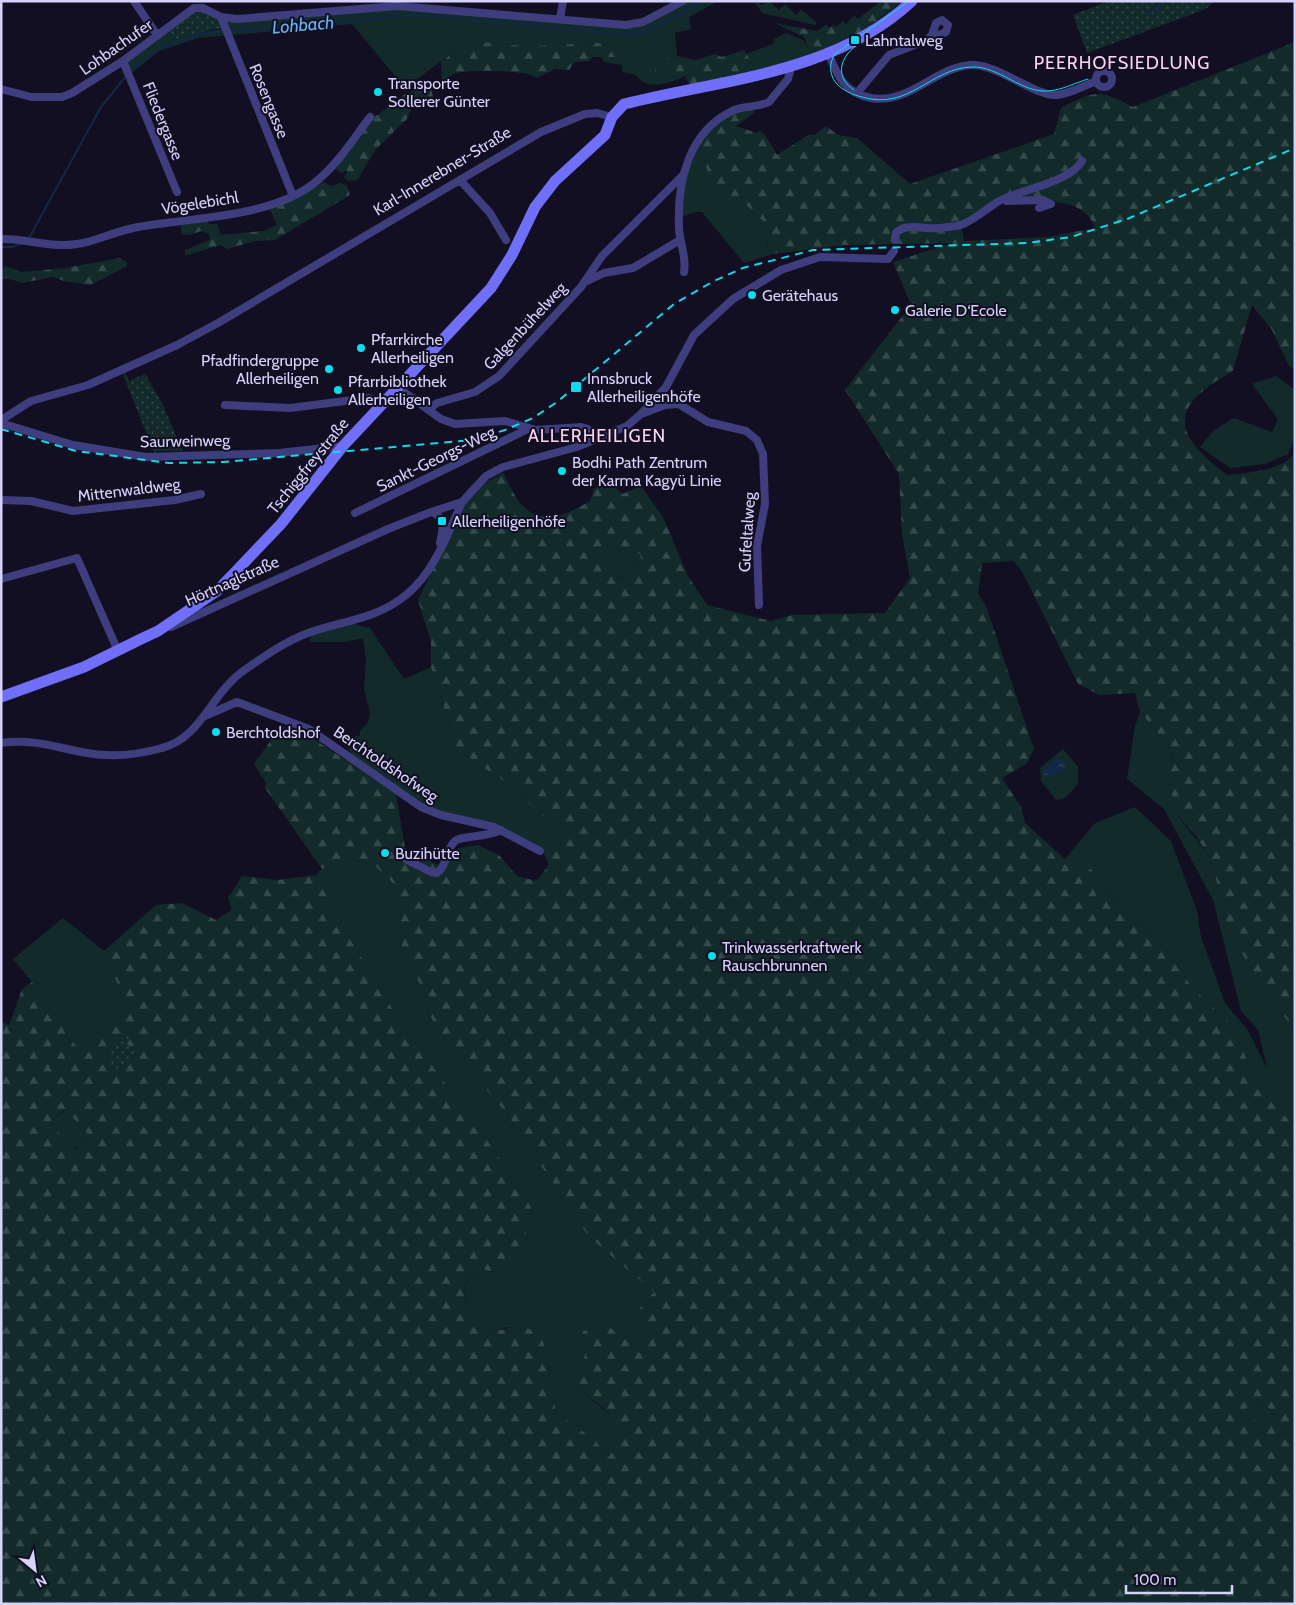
<svg xmlns="http://www.w3.org/2000/svg" width="1296" height="1605" viewBox="0 0 1296 1605" font-family="Cabin,sans-serif">
<defs>
<pattern id="forest-firs" width="22" height="20" patternUnits="userSpaceOnUse" patternTransform="scale(1.25)"><rect width="22" height="20" fill="#122b2a"/><path d="M5 1l3.5 6h-7zM16 11l3.5 6h-7z" fill="#34494a"/></pattern>
<pattern id="park-dots" width="8" height="8" patternUnits="userSpaceOnUse" patternTransform="scale(1.25)"><rect width="8" height="8" fill="#122b2a"/><path d="M2 2h.1M6 6h.1" fill="none" stroke="#34494a" stroke-width="1.8" stroke-linecap="round"/></pattern>
<pattern id="water-ripples" width="26" height="14" patternUnits="userSpaceOnUse" patternTransform="scale(1.25)"><rect width="26" height="14" fill="#112848"/><path d="M2 4q2-2 4 0t4 0M15 11q2-2 4 0t4 0" fill="none" stroke="#334663"/></pattern>
</defs>
<rect width="100%" height="100%" fill="#120f22"/>
<path fill="#122b2a" d="M683 1H718L689 17 691 29 675 33 677 56 658 61 660 77 685 76C670 83 647 92 636 75L622 72V65L604 62 601 57H634L633 49 598 43 525 46 506 44 459 48 405 88 352 24 198 38 159 51 129 75 121 73 126 67 123 61 165 29 171 40 220 29 221 17 397 6 634 24Z
M754 1 762 5 769 1 779 10 785 4 796 15 801 9 817 23 815 25 762 13Z
M786 33 803 40 808 48 812 47 819 52 814 51 817 53 758 74 746 54 775 43 773 40Z
M699 142 714 193 739 198 769 227 767 249 773 254 744 263 702 212H696L678 218V197Z
M1276 376 1295 390V439L1288 454 1265 464 1230 468 1200 447 1214 430 1234 418 1272 432 1278 419 1252 384Z
M606 545 640 554 641 560 635 564 625 576 614 577 594 556 596 548Z
M353 624 370 628 404 679 431 667 458 751 519 791 532 807 562 832 564 839 542 849 510 832 426 808 352 755 349 750 353 737 360 735V731L368 723 370 712 364 689 366 660 363 638 345 642H311L310 640 311 635Z
M1140 712 1167 743 1173 761 1169 780 1174 811 1206 852 1215 874 1225 922 1255 977 1295 1031V1127L1256 1085 1243 1050 1229 1022 1193 988 1163 947 1119 905 1091 869 1065 859 1095 823 1135 807 1171 841 1197 911 1201 937 1225 1003 1247 1029 1267 1068 1258 1030 1241 1011 1213 900 1164 809 1127 779 1135 726Z
M1063 749 1078 767V784L1065 798 1056 800 1041 781 1040 768Z
M350 859 375 866 396 886 400 903 402 950 425 994 428 1013 452 1049 505 1112 589 1237 654 1292 650 1331 632 1343 602 1322 582 1333 586 1355 574 1384C594 1407 639 1421 608 1457L595 1440 556 1412 544 1344 538 1331 506 1327 489 1335 480 1332C469 1310 449 1283 483 1269L493 1273 531 1207 483 1134 402 1025 336 915 316 875C325 864 337 862 350 859Z
M63 918 104 951 125 1003 80 1053 32 982 13 959Z
M66 1109 90 1136 74 1150 50 1123Z
M1260 1401 1264 1408 1268 1407 1276 1418 1258 1425 1246 1409Z"/>
<path fill="url(#forest-firs)" fill-rule="evenodd" d="M881 1H903L866 29 819 52 812 47 808 48 804 37 774 23 817 31 826 25 830 28 833 25 836 27 843 21 846 24 854 15 858 19Z
M482 42 525 46 598 43 634 49V57H593L589 61 575 62 569 70 555 69 537 78C525 69 472 70 457 73 452 74 447 78 442 80L441 62 459 48Z
M1295 42V369L1289 366 1272 330 1252 305 1233 371C1223 377 1212 383 1204 390 1162 423 1198 453 1227 475 1246 473 1285 471 1295 452V1031L1255 977 1225 922 1215 874 1206 852 1196 836 1174 811 1169 780 1173 760 1167 743 1140 712 1135 693 1100 695 1078 684 1023 573 1014 561 982 563 978 594 986 606 1034 749 1027 763 1002 778 1021 807 1025 823 1065 859 1091 869 1119 905 1163 947 1193 988 1229 1022 1243 1050 1256 1085 1295 1127V1604H1V1022L9 1025 22 989 32 982 80 1052 125 1003 104 951 156 905 182 903 216 920 232 910 228 898 242 876 278 880 316 875 336 915 402 1025 483 1134 531 1207 520 1261C507 1270 498 1275 483 1269 448 1283 469 1310 481 1332L489 1335C507 1326 519 1325 538 1331L544 1344 556 1412 595 1440 608 1457C613 1452 615 1448 616 1440 621 1410 591 1403 574 1384L585 1355 582 1332 602 1322 632 1343 650 1331 639 1309 654 1292 589 1237 505 1112 452 1049 428 1013 425 994 402 950 400 903 396 886 375 866 351 859 322 869 265 788 266 783 254 764 281 726 311 737 396 794 405 848 438 865 459 848 478 845 499 855 517 876 537 881 549 864 542 849 564 839 562 832 532 807 519 791 458 751 431 667V642L418 600 465 503 485 483 503 473C509 483 515 499 524 507 544 527 569 513 590 501L594 489 607 480 622 494 641 486 663 517 688 576 707 605 771 621 792 615 885 613 910 578 902 534 899 474 845 390 911 305 893 262 952 243 844 245 773 254 767 249 768 239 766 236 769 227 739 198 714 194 699 142 709 129 745 106 755 112 736 126 756 133 760 131 765 135 777 155 808 135H814L826 126 838 135 857 138 910 184 1054 134 1061 108C1094 91 1099 88 1133 107ZM1035 200C1057 202 1087 202 1095 228L1047 237 964 241 961 225 1000 201ZM606 545 640 554 641 560 635 564 625 576 615 577 594 556 596 548ZM65 1109 90 1136 75 1150 50 1123ZM1260 1401 1264 1408 1268 1407 1276 1418 1258 1425 1246 1409Z
M744 50 758 74 691 88 685 76 660 77 654 73 658 61 677 56 695 60 715 54 722 57Z
M427 85 431 88 433 97 431 101 412 107 407 119 376 149 357 180 348 181 344 177 348 172 346 170 342 173 338 171 334 164 370 117 378 115 405 94Z
M319 180 332 186 341 183 347 186 350 195 275 240 255 241 227 249 220 245 185 256V250L210 240 209 234 201 231 193 234 182 235 180 220 206 216 209 224H217L221 235 263 231 277 225 268 205Z
M120 258 127 262V266L91 285 64 281 53 277 22 283 7 278 1 280V270L5 266 21 272 65 268Z"/>
<path fill="url(#park-dots)" d="M1109 1H1214L1206 9 1087 53 1073 15Z
M194 8 214 11 224 27 171 40 165 29Z
M124 371 129 381 145 374 162 403 183 451H156L157 455H155L122 372Z
M127 1032 131 1036 126 1043 135 1052 130 1064 115 1069 108 1063 110 1058 105 1052Z"/>
<path fill="url(#water-ripples)" d="M1056 759 1062 760 1065 766 1063 772 1044 776 1043 769Z"/>
<g fill="none" stroke-linecap="round" stroke-linejoin="round">
<path stroke="#112848" stroke-width="2" d="M1147 15 1166 1
M230 31 417 15 626 35 647 31 703 1
M131 70C154 45 189 34 223 31
M29 238 101 107 126 76
M1 247H12L23 243"/>
<path stroke="#3e3d7e" stroke-width="8" d="M134 1 157 35
M221 17 293 196
M560 19 563 1
M942 20 948 25 946 32 927 40 932 35 936 23Z
M829 55C838 77 845 93 871 98 911 105 937 64 975 65 1002 67 1035 96 1056 95 1069 94 1084 86 1096 81
M123 61 177 192
M1096 79a8 8 0 1 1 16 0a8 8 0 1 1-16 0Z
M1 89 31 97H62L72 93 123 61 194 8H203L221 17 237 19 397 6 626 25 643 22 683 1
M857 93 889 55 927 40
M460 180 490 213 506 240
M1007 201 1043 200 1051 204 1039 208
M1 239C23 238 43 246 65 245 91 245 113 231 138 227 194 217 276 218 319 179 339 162 354 138 370 117
M895 240 896 233C906 222 927 230 940 228 947 227 957 227 963 224 976 219 987 208 999 201 1022 189 1069 183 1082 161
M684 272C687 256 679 242 679 227 677 183 688 132 732 111 744 105 757 108 769 102L788 79 791 67
M585 282 604 273 633 268 680 240
M397 387 441 419 455 424 505 421 536 430 581 427 588 429 592 436
M225 405 290 408 369 398 379 407
M429 409 437 403 475 392 499 376 581 287 602 256 683 175
M644 413 665 405 679 404 708 422 746 431 757 440 763 454 765 504 757 546 759 605
M1 420 31 401 88 385 177 345 218 323 541 132 585 114 597 113 612 117
M1 423 73 445 146 457 279 453 343 446
M1 500 31 501 73 511 175 500 201 494
M431 512 462 502 486 476 503 467 577 447 627 426 641 414 666 387 694 335 733 299 781 270 820 257 888 259 894 251
M355 513 528 429
M1 579 77 558 118 651
M171 627 388 529 431 512C446 516 443 530 440 543
M205 716 237 702 309 729 421 807 441 815 494 827 540 851
M1 743C31 738 58 748 87 753 113 758 137 755 162 748 202 738 211 692 246 669 265 656 286 641 308 633 342 621 377 619 406 595 434 573 448 533 462 502
M407 860 431 872 437 873C448 865 445 850 455 841 460 836 489 837 501 830"/>
<path stroke="#706ff7" stroke-width="11" d="M1 697 84 667 141 639 158 631 217 591 281 524 343 446 491 288 512 255 535 207 555 181 605 135 612 117 624 104C723 79 834 74 912 1"/>
<path stroke="#0ddbee" stroke-width="1" d="M909 1 835 54C829 63 829 74 836 83 842 90 853 95 862 97 910 111 930 68 972 67 999 66 1021 93 1048 91 1062 90 1075 83 1088 79
M854 90C835 78 839 58 856 46"/>
<path stroke="#0ddbee" stroke-width="2" stroke-dasharray="8 6" stroke-linecap="butt" d="M1 429 76 451 169 463 223 462 473 440 505 430 533 418 557 402 674 304 714 281 743 268 813 250 1027 243 1071 237 1127 219 1295 148"/>
</g>
<g fill="#0ddbee" stroke="#120f22" stroke-width="2">
<rect x="850" y="35" width="10" height="10" rx="2.5"/>
<circle cx="378" cy="92" r="5"/>
<circle cx="752" cy="295" r="5"/>
<circle cx="895" cy="310" r="5"/>
<circle cx="361" cy="348" r="5"/>
<circle cx="329" cy="369" r="5"/>
<rect x="570" y="381" width="12" height="12" rx="2.5"/>
<circle cx="338" cy="390" r="5"/>
<circle cx="562" cy="471" r="5"/>
<rect x="437" y="516" width="10" height="10" rx="2.5"/>
<circle cx="216" cy="732" r="5"/>
<circle cx="385" cy="853" r="5"/>
<circle cx="712" cy="956" r="5"/>
</g>
<g text-anchor="middle" dominant-baseline="central" stroke-width="4" stroke-linejoin="round" paint-order="stroke">
<g font-size="16" fill="#d6d2fc" stroke="#120f22" text-anchor="start">
<text x="865" y="40">Lahntalweg</text>
<text x="388" y="83">Transporte<tspan x="388" dy="18">Sollerer Günter</tspan></text>
<text x="762" y="295">Gerätehaus</text>
<text x="905" y="310">Galerie D‘Ecole</text>
<text x="371" y="339">Pfarrkirche<tspan x="371" dy="18">Allerheiligen</tspan></text>
<text x="319" y="360" text-anchor="end">Pfadfindergruppe<tspan x="319" dy="18">Allerheiligen</tspan></text>
<text x="587" y="378">Innsbruck<tspan x="587" dy="18">Allerheiligenhöfe</tspan></text>
<text x="348" y="381">Pfarrbibliothek<tspan x="348" dy="18">Allerheiligen</tspan></text>
<text x="572" y="462">Bodhi Path Zentrum<tspan x="572" dy="18">der Karma Kagyü Linie</tspan></text>
<text x="452" y="521">Allerheiligenhöfe</text>
<text x="226" y="732">Berchtoldshof</text>
<text x="395" y="853">Buzihütte</text>
<text x="722" y="947">Trinkwasserkraftwerk<tspan x="722" dy="18">Rauschbrunnen</tspan></text>
</g>
<g font-size="16" fill="#d6d2fc" stroke="#120f22">
<text transform="translate(116 47) rotate(-35)">Lohbachufer</text>
<text transform="translate(269 101) rotate(68)">Rosengasse</text>
<text transform="translate(163 121) rotate(68)">Fliedergasse</text>
<text transform="translate(442 171) rotate(-31)">Karl-Innerebner-Straße</text>
<text transform="translate(200 203) rotate(-9)">Vögelebichl</text>
<text transform="translate(525 326) rotate(-47)">Galgenbühelweg</text>
<text transform="translate(185 441) rotate(-1)">Saurweinweg</text>
<text transform="translate(436 459) rotate(-26)">Sankt-Georgs-Weg</text>
<text transform="translate(308 466) rotate(-51)">Tschiggfreystraße</text>
<text transform="translate(129 490) rotate(-7)">Mittenwaldweg</text>
<text transform="translate(747 532) rotate(-86)">Gufeltalweg</text>
<text transform="translate(232 581) rotate(-24)">Hörtnaglstraße</text>
<text transform="translate(386 764) rotate(34)">Berchtoldshofweg</text>
</g>
<g font-size="18" font-style="italic" fill="#66b6f6" stroke="#120f22">
<text transform="translate(303 25) rotate(-5)">Lohbach</text>
</g>
<g font-size="18" letter-spacing="1" fill="#fdd4ef" stroke="#120f22">
<text x="1122" y="63">PEERHOFSIEDLUNG</text>
<text x="597" y="436">ALLERHEILIGEN</text>
</g>
</g>
<rect width="1296" height="1605" fill="none" stroke="#d6d2fc" stroke-width="5"/>
<g transform="translate(35 1570) rotate(151)" stroke="#120f22" stroke-width="4" paint-order="stroke">
<path d="M0-4L9 19L0 12L-9 19Z" fill="#d6d2fc"/>
<text y="-8" font-size="14" font-weight="bold" text-anchor="middle" fill="#d6d2fc">N</text>
</g>
<path d="M1126 1585v8h106v-8" fill="none" stroke="#d6d2fc" stroke-width="2.5"/>
<text x="1134" y="1585" font-size="15" fill="#d6d2fc" stroke="#120f22" stroke-width="4" paint-order="stroke">100 m</text>
</svg>
